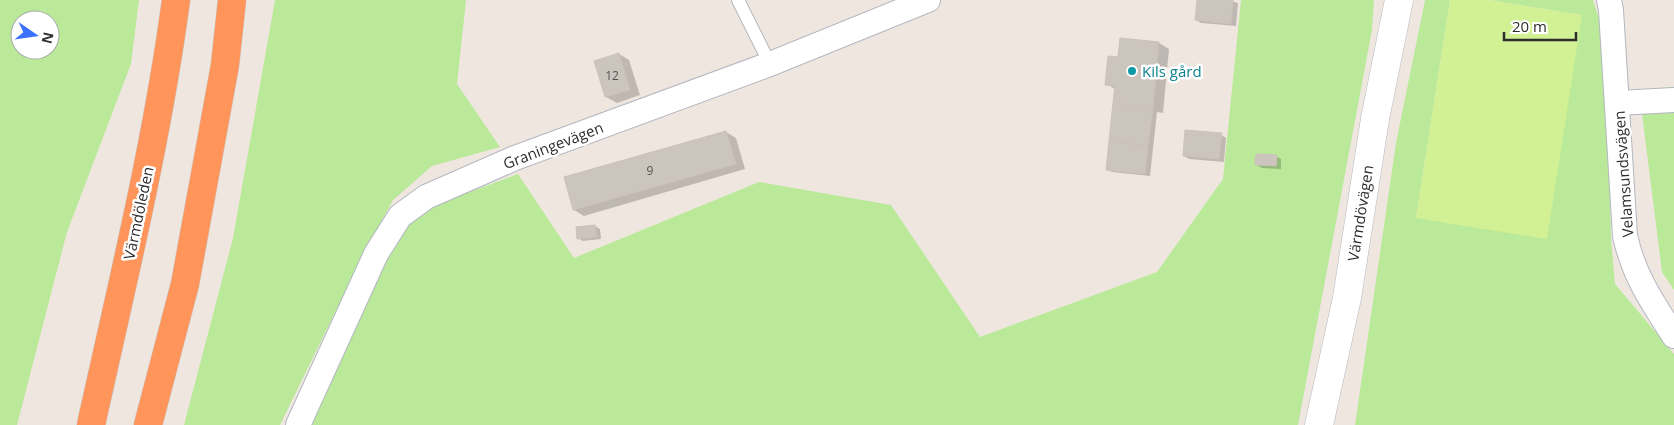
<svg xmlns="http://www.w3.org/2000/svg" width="1674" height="425" viewBox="0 0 1674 425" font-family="'Open Sans',sans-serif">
<rect width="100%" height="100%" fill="#efe7df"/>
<path fill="#bae999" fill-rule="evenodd" d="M0 0H139L131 64 67 232 17 425H0ZM20 20H50V50H20Z
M275 0H466L457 84 500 147 432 166 393 200 367 247 280 425H184L233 238Z
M1241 0H1374L1372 30 1298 425H311L386 257 406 227 434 205 518 174 574 258 759 182 891 205 980 337 1157 272 1223 179Z
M1425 0H1450L1416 218 1582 15 1489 0H1593L1607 43 1611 239 1615 284 1674 354V425H1355L1396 143Z
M1674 87V290L1662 272 1639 90Z"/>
<path fill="#d1f194" d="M1450 0H1489L1582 15 1547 239 1416 218Z"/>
<path fill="#0003" d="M1198 0H1228L1238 3 1236 26 1201 23 1196 20Z
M1121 40 1159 43 1169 49 1163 113 1157 112 1150 176 1112 172 1107 169 1116 90 1107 84 1119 59Z
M619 54 629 60 640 95 617 103 606 97 596 61Z
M726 132 736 138 745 169 584 216 574 210Z
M1221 135 1226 138 1224 162 1189 159 1184 156Z
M1276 156 1281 159V169L1262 168 1257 165Z
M595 226 600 229 601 239 583 241 578 238 577 228Z"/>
<path fill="#cbc5be" stroke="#cbc3b8" d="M1197 0H1233L1231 24 1195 20Z
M1120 38 1159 42 1153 108 1113 103 1115 86 1105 85 1108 56 1118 57Z
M619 53 630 90 605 97 594 61Z
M1113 103 1153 108 1148 146 1109 141Z
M1185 130 1222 133 1219 159 1183 156Z
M726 131 736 164 573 210 564 177Z
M1109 141 1148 146 1145 174 1106 170Z
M1256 154 1277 155 1276 166 1255 165Z
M595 225 597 237 577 239 576 227Z"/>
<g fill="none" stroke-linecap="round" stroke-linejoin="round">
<defs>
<path id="service" d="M738 0 770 64"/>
<path id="minor" d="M1609 0 1611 10 1625 236C1634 276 1652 302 1674 336
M1618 103 1674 100
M298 425 376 254 400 216 426 197 515 158 770 64 928 0"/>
<path id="secondary" d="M1319 425 1347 298 1375 119 1399 0"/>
<path id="motorway" d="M91 425C122 284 157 143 176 0
M148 425 185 284 225 65 232 0"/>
</defs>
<use href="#service" stroke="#b3b7c1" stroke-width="14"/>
<use href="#minor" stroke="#b3b7c1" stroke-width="26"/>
<use href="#secondary" stroke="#b3b7c1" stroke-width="29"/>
<use href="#motorway" stroke="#c8c8c8" stroke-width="29"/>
<use href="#service" stroke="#fff" stroke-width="12"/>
<use href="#minor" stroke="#fff" stroke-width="24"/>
<use href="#secondary" stroke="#fff" stroke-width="28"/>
<use href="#motorway" stroke="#ff955b" stroke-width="28"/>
</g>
<circle fill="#0f9aa8" stroke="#fff" stroke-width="2" cx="1132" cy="71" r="5"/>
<g text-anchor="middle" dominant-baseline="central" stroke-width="5" stroke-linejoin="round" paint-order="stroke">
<g font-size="12" fill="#545351">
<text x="612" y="75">12</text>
<text x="650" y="170">9</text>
</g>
<g font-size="15" fill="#0d838f" stroke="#fff" text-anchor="start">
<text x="1142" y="71">Kils gård</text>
</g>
<g font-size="15" fill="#2d2d2d" stroke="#fff">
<text transform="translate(553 145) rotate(-21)">Graningevägen</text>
<text transform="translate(1623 174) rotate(-94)">Velamsundsvägen</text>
<text transform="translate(138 213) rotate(-78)">Värmdöleden</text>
<text transform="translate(1360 213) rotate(-81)">Värmdövägen</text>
</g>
</g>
<g transform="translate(35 35) rotate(103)"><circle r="24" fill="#ffffff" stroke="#ababab"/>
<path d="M0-4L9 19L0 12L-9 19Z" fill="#3d70ff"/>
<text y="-8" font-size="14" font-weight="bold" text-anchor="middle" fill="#2d2d2d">N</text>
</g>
<path d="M1504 32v8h72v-8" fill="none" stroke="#2d2d2d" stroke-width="2.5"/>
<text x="1512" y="32" font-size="15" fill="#2d2d2d" stroke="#ffffff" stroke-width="4" paint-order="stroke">20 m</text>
</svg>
